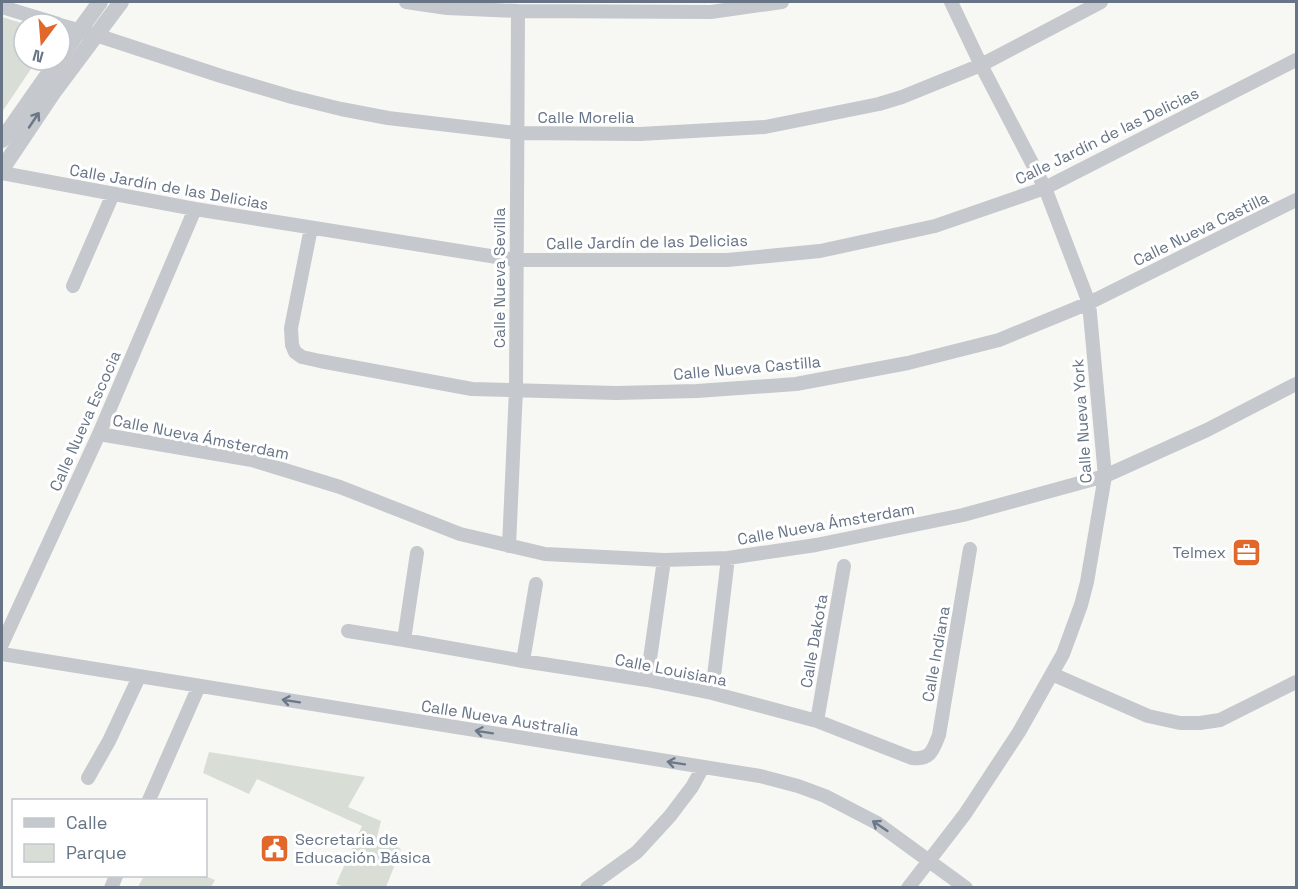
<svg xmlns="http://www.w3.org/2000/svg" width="1298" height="889" viewBox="0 0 1298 889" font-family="'Space Grotesk',sans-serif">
<rect width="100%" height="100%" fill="#f7f7f4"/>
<path fill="#d8ded5" d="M2 17 25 24 24 60H37L2 112Z
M209 752 365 777 348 807 381 821 377 837 401 849 386 887H344L336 884 362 826 257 779 249 794 203 773Z
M144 876H205L215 880 211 887H138Z"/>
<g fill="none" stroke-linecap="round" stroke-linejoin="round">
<path stroke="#c5c8cc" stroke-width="14" d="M406 2 447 8 518 11 711 12 782 2
M2 7 58 24
M60 25 96 35 221 76 292 97 341 109 388 118 516 133 640 134 765 127 879 104 902 97 981 65 1101 2
M2 173 195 209 515 260H727L820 251 935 226 1045 188 1296 60
M311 228 291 328 292 345 295 352 302 357 320 361 472 389 616 393 697 391 796 384 908 363 999 340 1089 303 1296 200
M73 286 113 194
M99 434 252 460 340 487 460 534 545 554 664 560 728 558 816 545 963 515 1105 476 1207 430 1296 384
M509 546 516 389 518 11
M348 631 404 640 523 661 647 680 712 693 817 721 912 758C931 760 933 750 939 735L970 549
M404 640 417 553
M2 644 99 434 195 209
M2 654 760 776 798 786 825 796 877 823 966 888
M523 661 536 584
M1052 674 1148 716 1180 723H1200L1220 720 1296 682
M647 680 664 560
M712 693 728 558
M817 721 844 566
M88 778 109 741 139 677
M149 800 199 686
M111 888 116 876
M587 888 637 852 670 816 692 787 703 767
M908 888 965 814 1019 732 1063 654 1081 605 1087 582 1105 476 1089 303 1045 188 981 65 951 2"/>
<path stroke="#c5c8cc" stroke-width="16" d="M60 57 100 2
M2 140 58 60
M2 169 53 93 121 2"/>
</g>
<defs><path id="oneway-shaft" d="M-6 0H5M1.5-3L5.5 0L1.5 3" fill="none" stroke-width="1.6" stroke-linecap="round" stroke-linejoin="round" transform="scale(1.5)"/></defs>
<g stroke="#6b7889">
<use href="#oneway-shaft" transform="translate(34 120) rotate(-56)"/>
<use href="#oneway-shaft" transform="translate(291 701) rotate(-171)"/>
<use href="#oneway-shaft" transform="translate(484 732) rotate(-171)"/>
<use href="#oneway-shaft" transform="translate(676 763) rotate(-171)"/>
<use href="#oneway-shaft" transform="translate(880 826) rotate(-146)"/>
</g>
<defs>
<symbol id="office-square" viewBox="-11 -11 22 22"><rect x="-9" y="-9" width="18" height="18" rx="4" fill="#e2672a" stroke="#fff"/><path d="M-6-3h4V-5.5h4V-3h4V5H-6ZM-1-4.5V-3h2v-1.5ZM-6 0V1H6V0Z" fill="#fff"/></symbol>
<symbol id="civic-square" viewBox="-11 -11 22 22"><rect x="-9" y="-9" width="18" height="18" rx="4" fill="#e2672a" stroke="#fff"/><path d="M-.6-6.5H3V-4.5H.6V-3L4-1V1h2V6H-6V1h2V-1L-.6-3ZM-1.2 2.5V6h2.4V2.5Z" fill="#fff"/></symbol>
</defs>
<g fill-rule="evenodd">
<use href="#office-square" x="1230" y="536" width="33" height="33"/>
<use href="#civic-square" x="258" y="832" width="33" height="33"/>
</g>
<g text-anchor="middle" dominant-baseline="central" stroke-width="6" stroke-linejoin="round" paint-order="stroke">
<g font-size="16" fill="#667485" stroke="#fff">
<text x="586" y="117">Calle Morelia</text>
<text transform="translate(1107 136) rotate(-26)">Calle Jardín de las Delicias</text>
<text transform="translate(169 187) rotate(10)">Calle Jardín de las Delicias</text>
<text transform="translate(1201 229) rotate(-26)">Calle Nueva Castilla</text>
<text transform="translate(647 242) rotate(-1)">Calle Jardín de las Delicias</text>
<text transform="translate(499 278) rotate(-90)">Calle Nueva Sevilla</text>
<text transform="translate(747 368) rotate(-5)">Calle Nueva Castilla</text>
<text transform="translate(85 421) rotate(-66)">Calle Nueva Escocia</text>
<text transform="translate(1082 421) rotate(-94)">Calle Nueva York</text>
<text transform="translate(201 437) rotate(11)">Calle Nueva Ámsterdam</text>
<text transform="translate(826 524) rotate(-10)">Calle Nueva Ámsterdam</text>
<text transform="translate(814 641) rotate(-80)">Calle Dakota</text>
<text transform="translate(936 654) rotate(-80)">Calle Indiana</text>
<text transform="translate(671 670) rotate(11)">Calle Louisiana</text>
<text transform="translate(500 718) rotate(9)">Calle Nueva Australia</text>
</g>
<g font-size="16" fill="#667485" stroke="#fff" text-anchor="end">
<text x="1226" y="552">Telmex</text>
<text x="295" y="839" text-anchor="start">Secretaria de<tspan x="295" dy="18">Educación Básica</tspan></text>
</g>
</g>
<rect width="1298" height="889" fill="none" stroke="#667485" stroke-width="6"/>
<rect x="12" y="799" width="195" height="78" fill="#ffffff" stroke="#c2c7ce" stroke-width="1.5"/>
<rect x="24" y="818" width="30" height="9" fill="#c5c8cc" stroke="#c2c7ce" stroke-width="1.5"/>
<text x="66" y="829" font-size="18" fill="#667485">Calle</text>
<rect x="24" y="844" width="30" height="18" fill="#d8ded5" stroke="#c2c7ce" stroke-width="1.5"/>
<text x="66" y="859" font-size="18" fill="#667485">Parque</text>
<g transform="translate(42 42) rotate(196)"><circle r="28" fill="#ffffff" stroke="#c2c7ce" stroke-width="1.5"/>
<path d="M0-4.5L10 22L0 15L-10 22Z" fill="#e2672a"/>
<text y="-9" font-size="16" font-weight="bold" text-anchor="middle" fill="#667485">N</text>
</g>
</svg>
